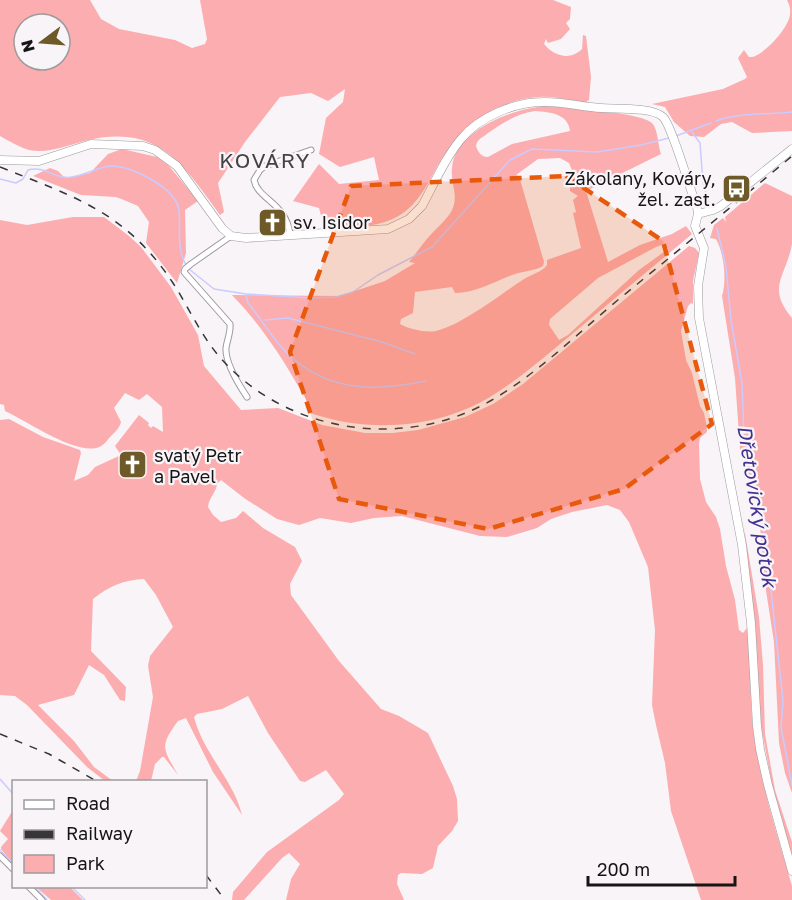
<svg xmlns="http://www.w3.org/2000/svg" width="792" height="900" viewBox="0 0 792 900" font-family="'Golos Text',sans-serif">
<rect width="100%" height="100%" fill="#f8f4f7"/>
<path fill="#fcadaf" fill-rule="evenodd" d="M0 0H90L101 19 119 29 175 40 192 48 205 44 207 39 200 0H553L571 7 570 19 566 23 570 29 561 39 548 43 546 39 544 44C554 56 570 61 582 49L583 35 586 36 591 77 589 100 585 103C571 101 555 96 540 97 495 99 461 128 438 165 428 183 419 203 400 215 380 228 348 227 325 230L319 208 293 201 319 164 339 184 379 180 374 157 340 167 319 154 326 118 343 102 345 89 328 101 311 93 280 97 245 142 218 183 224 212 220 215C183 164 159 124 88 140 68 145 49 154 29 150 19 147 9 141 0 136ZM24 24H60V60H24Z
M787 0H792V131L752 133 732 122 721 124 704 137 690 136 674 122 665 107 652 104 723 89 745 79 747 77 738 58 744 50 749 57C761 59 790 27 790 14 791 9 789 4 787 0Z
M546 106C565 108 640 112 652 123 658 129 658 146 661 154L586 191 608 262 640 245 672 234 686 226 692 234C654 266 615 298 577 330 549 353 521 378 490 397 436 429 369 433 310 413 307 397 304 397 297 384 278 351 258 322 232 295L340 296 385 281 415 263 409 262C415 255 420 247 426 240 433 231 444 223 451 212 460 196 450 184 452 168 455 130 514 108 546 106ZM535 111C551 112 568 114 570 131L512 144 488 157C481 157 478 152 476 146 477 139 482 138 488 133 504 122 516 114 535 111ZM560 158 569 163 573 173H572L573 184 570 185V191L578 196 573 200 576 212 573 213 581 248 547 260V265C542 272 532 274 524 279 501 294 462 325 436 331 426 333 409 329 400 324L401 319 413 313 415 292 452 287 455 293C477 293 495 281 515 274 524 271 534 271 543 266L544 262 519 176 516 175 538 159ZM664 244 668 249 639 270 568 335 559 340 549 325 550 319 598 278 656 247Z
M122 149 157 157 169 166 198 201 185 210 186 253 177 283 146 243 149 222 138 206 124 200 116 197 81 195 33 176 50 168 58 171 65 178 90 173 108 154Z
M765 183 792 196C792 211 792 229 792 244 786 277 766 287 792 318V793L785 773 779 743 774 642 765 584 758 502 740 449 735 378 722 296C727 280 724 253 716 239L710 238 714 225 723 218 726 222 725 217Z
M73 217H104L129 236 141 247 171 287 198 335 204 366 241 410 278 408 322 425 365 433H393L418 430 465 417 493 404 523 384 689 246 695 248 699 253 693 281V304L691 303 688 306 681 331 686 360 692 373 700 406 704 413 707 428V432L700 438 699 444 700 479 706 502 716 517 720 529 726 566 735 600 739 630 743 633 747 628 748 631C750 664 750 697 753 729 760 782 777 834 792 886V900H701L671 811 665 763 656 725 652 705 655 630 648 567 629 522 620 510 607 505 572 512 551 519 537 528 507 537 480 536 402 516 374 518 351 523 320 518 299 525 277 519 244 498 221 480 217 484C216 493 209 497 208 507L213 515 221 522 236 518 243 511 263 528 295 547 302 561 290 584 291 595 339 661 381 709 399 716 428 733 453 786 457 799 458 821 452 831 438 846 433 868 422 874 401 873 398 875 397 884 404 900H286L291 879 300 864 289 853 282 858 244 900H232L233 892 267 852 339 800 344 794 326 770 305 782 300 781 268 733 248 696 222 709 197 714 194 717C203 753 233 779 242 815L213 772 186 718 178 721C159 747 163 748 178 775L164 757H162L155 764 151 781H136L140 771 153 697 148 666 150 656 173 627 156 595 144 579C124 580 109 586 93 599L91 651 126 687 125 701 120 700 104 675 89 665 74 695 38 705 74 741 94 767 113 781H105L87 767 27 705 15 696 0 695V420L9 419 43 437 80 450 81 453 74 481 88 475 95 467 121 455 115 446 139 415 149 423 148 425 151 428 153 426 163 432 162 407 147 394 139 400 125 393 114 408 121 422C119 429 115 432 110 437 106 442 102 447 96 448 72 453 27 421 5 411L4 405 0 404V220L27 225Z
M744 527 759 617 763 665 765 734 775 790 792 842V857L772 784 761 726 755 623Z
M13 810V864L1 849V847L8 839 0 831Z
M36 887H70L83 900H51Z"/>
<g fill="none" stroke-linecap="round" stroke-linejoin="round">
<path stroke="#cacbff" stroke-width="1.5" d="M716 121C741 112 766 115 792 112
M692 132 700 143 703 183 710 207
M676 136 711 123
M0 179 16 183 23 179 28 170C45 165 55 180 72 177 85 175 101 166 112 166 132 166 176 188 179 210 181 229 176 247 186 265
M717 228 726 267 731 320 742 383 744 437 760 508 767 553 783 701 781 727 792 785
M189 269 214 289 246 294 311 298 336 297 353 292 378 275 432 247 510 160 532 149 597 152 641 145 669 138
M246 295 248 303C261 318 271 337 285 351 326 392 373 392 426 381
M265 320 288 318 382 342 415 354
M0 779 14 795
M0 850 14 865
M34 886 47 900
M71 886 85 900"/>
<defs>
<path id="street" d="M290 235C287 203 258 200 254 180L260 170 265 166 311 150
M231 236 191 264 185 269 184 272 230 324C231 332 227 340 226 348 225 362 239 385 247 397
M0 856 14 870
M28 886 42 900"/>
<path id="secondary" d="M0 160 39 161 91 144 143 146 155 150 177 166 222 228 231 236 246 238 388 229 409 219 422 206C434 184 445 158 461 139 479 117 515 102 542 102 562 101 581 107 601 108 616 109 653 107 663 117 672 126 690 190 697 207L698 214 695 226 704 248 698 286 699 318 742 545 751 623 757 726 760 749 768 785 792 871
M698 214 713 210 721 206 792 149"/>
</defs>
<use href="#street" stroke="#9d999d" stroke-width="7"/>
<use href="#secondary" stroke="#9d999d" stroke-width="9"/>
<use href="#street" stroke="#fff" stroke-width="5"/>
<use href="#secondary" stroke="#fff" stroke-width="8"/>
<path stroke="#373537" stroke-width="1.5" stroke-dasharray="8 8" stroke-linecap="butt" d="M0 167C75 197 126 212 173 283 191 311 203 341 227 365 295 435 408 449 492 400 540 372 581 330 624 295 680 249 736 203 792 156
M0 734 49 754 98 782
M206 875 225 900"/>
</g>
<path fill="#e8590c" fill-opacity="0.2" stroke="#e8590c" stroke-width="4.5" stroke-dasharray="12 8" stroke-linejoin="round" d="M566 176 663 241 712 424 624 489 488 529 339 499 290 352 351 186Z"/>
<defs>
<symbol id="bus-square" viewBox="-11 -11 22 22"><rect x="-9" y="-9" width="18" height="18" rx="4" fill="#6e5a29" stroke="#f8f4f7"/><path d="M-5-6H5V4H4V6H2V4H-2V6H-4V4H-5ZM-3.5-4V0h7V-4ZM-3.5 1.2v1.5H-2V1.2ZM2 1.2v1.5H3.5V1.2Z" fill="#fff"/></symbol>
<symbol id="church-square" viewBox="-11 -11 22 22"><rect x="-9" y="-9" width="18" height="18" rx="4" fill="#6e5a29" stroke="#f8f4f7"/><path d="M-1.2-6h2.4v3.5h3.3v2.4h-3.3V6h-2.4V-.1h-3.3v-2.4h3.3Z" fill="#fff"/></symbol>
</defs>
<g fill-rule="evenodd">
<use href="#bus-square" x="720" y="172" width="33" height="33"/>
<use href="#church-square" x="256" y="206" width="33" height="33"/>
<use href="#church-square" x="116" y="448" width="33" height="33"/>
</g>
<g text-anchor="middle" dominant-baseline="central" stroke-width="4.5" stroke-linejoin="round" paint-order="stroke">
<g font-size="18" fill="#161516" stroke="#f8f4f7" text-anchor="start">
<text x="716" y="178" text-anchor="end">Zákolany, Kováry,<tspan x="716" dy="21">žel. zast.</tspan></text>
<text x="293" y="222">sv. Isidor</text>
<text x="154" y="455">svatý Petr<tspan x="154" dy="21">a Pavel</tspan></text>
</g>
<g font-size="20" font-style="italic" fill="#413292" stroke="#f8f4f7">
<text transform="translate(758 506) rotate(81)">Dřetovický potok</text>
</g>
<g font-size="21" letter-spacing="1.5" fill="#454244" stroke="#f8f4f7">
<text x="265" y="160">KOVÁRY</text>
</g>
</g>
<rect x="12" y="780" width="195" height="108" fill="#f8f4f7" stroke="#9e9b9d" stroke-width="1.5"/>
<rect x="24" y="800" width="30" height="9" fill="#ffffff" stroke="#9e9b9d" stroke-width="1.5"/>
<text x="66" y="810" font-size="18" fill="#161516">Road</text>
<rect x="24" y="830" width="30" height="9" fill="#373537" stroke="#9e9b9d" stroke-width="1.5"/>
<text x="66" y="840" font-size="18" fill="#161516">Railway</text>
<rect x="24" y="855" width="30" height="18" fill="#fcadaf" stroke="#9e9b9d" stroke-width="1.5"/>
<text x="66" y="870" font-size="18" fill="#161516">Park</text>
<g transform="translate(42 42) rotate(254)"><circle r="28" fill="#f8f4f7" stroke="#9e9b9d" stroke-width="1.5"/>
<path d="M0-4.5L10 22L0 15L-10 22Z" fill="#6e5a29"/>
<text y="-9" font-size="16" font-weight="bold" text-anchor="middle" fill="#161516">N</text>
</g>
<path d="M588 876v9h147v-9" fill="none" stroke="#161516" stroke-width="3"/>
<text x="597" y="876" font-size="18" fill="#161516" stroke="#f8f4f7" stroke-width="4.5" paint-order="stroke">200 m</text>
</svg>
